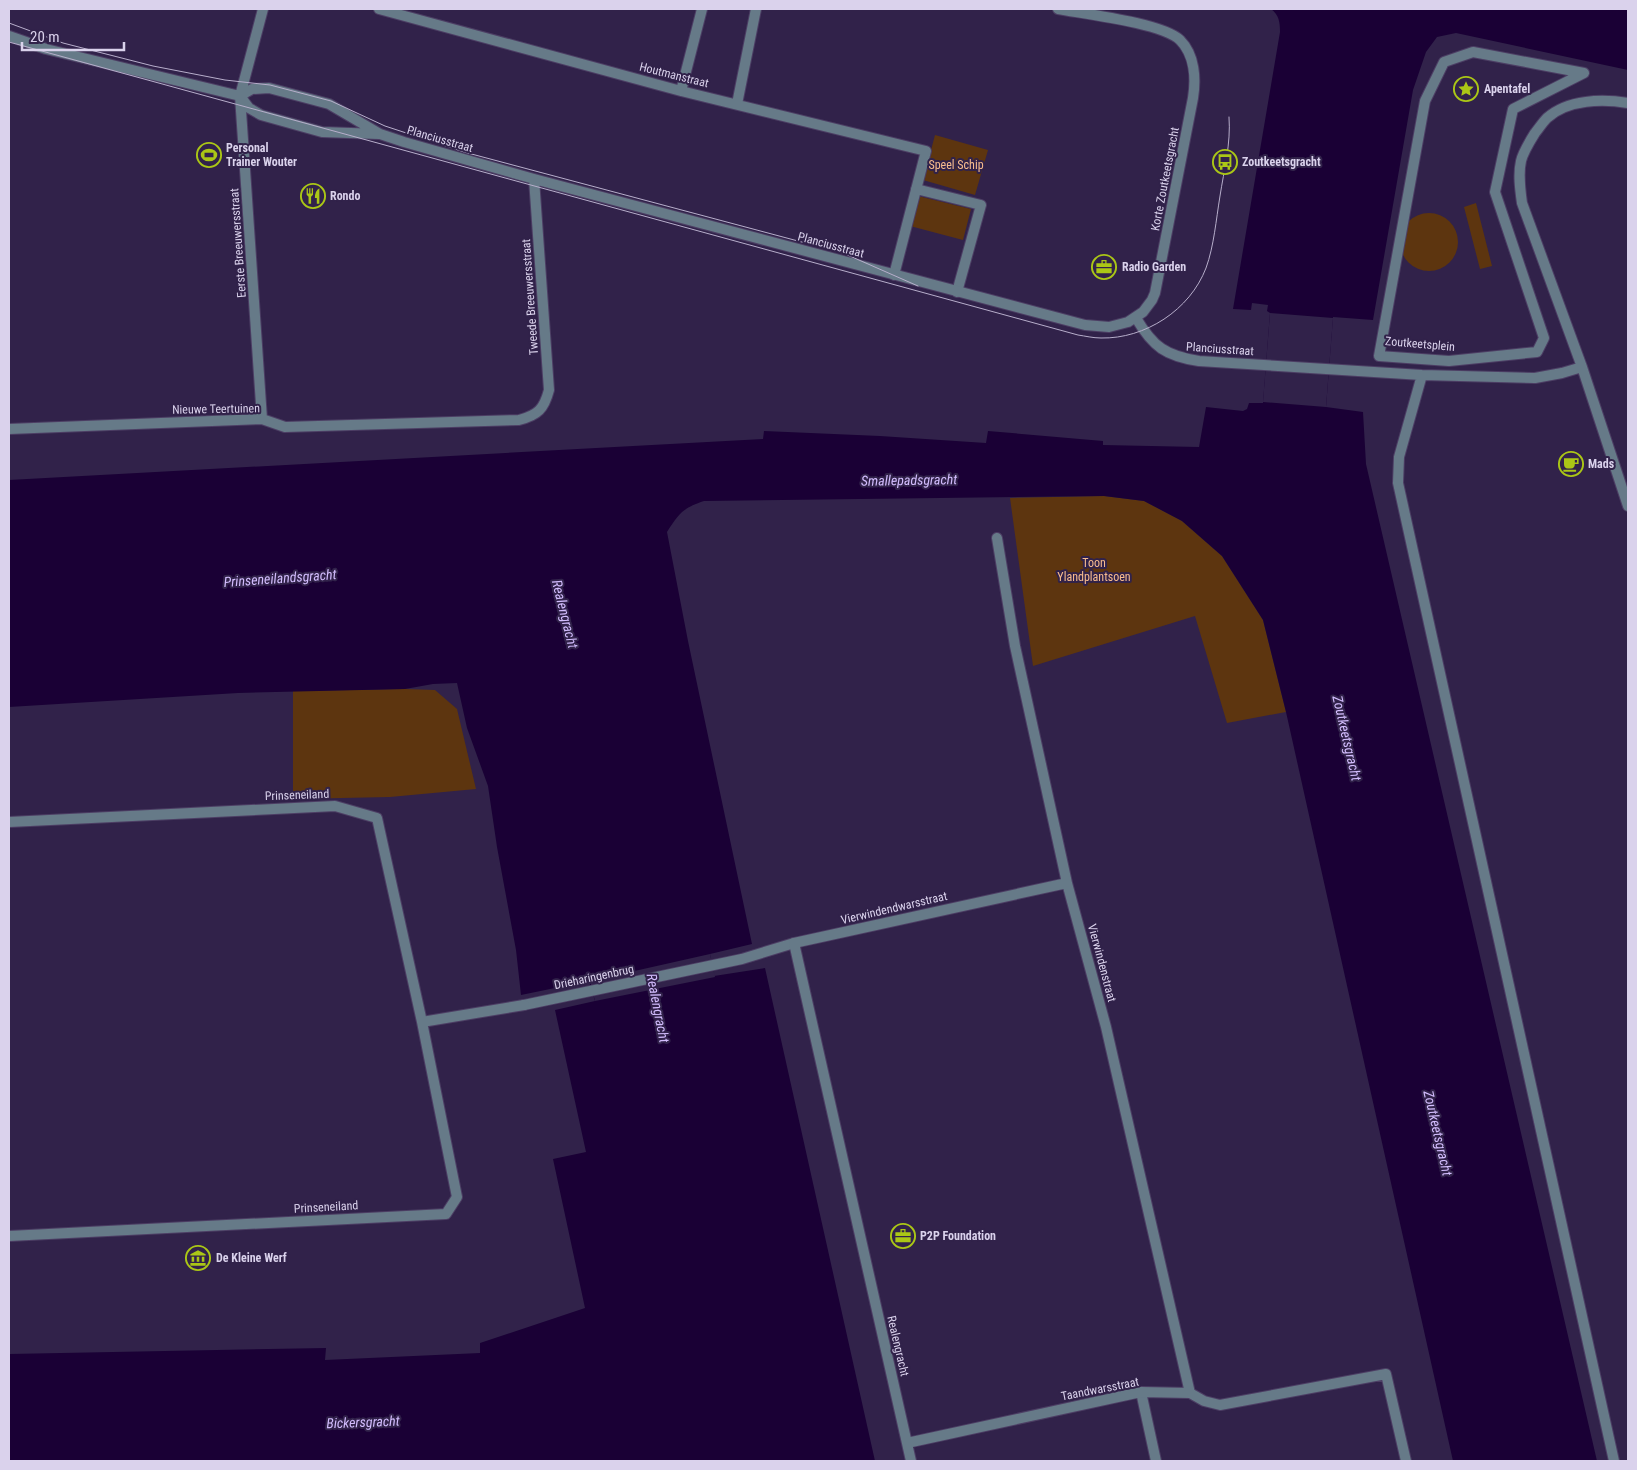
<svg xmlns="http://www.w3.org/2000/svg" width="1637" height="1470" viewBox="0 0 1637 1470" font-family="'Roboto Condensed',sans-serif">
<rect width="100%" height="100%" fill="#31224a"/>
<path fill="#5d350f" d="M935 135 988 150 975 195 923 180Z
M918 196 971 209 963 240 910 226Z
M1476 203 1492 266 1480 269 1464 207Z
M1400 242a29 29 0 1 1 58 0a29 29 0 1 1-58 0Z
M1104 496 1144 501 1182 521 1222 556 1263 620 1286 712 1227 723 1195 616 1033 666 1010 498Z
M405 689 435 690 457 709 476 789 390 797 293 799V691Z"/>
<path fill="#1a0035" d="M1271 9H1628V70L1456 33 1437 37 1426 52 1413 90 1373 320 1333 317 1326 407 1363 412 1366 464 1597 1461H1453L1286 712 1263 620 1222 556 1182 521 1144 501 1104 496 704 501C683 508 679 513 667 532L688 641 752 944 710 954 714 976 765 968 875 1461H9V1354L326 1348 325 1360 480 1353V1343L585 1308 553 1159 586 1152 555 1010 595 1001 589 981 521 995 516 950 497 847 488 786 467 728 457 683 433 684 405 689 238 693 9 707V480L763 439 764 431 880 436 986 443 988 431 1103 441V445L1199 447 1206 407 1243 411 1247 409 1249 403H1263L1270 313 1267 311 1268 305 1252 303 1251 310 1233 309 1280 32C1280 22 1279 15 1271 9Z"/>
<path fill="#31224a" d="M1270 313 1333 318 1326 407 1263 402Z
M710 954 715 977 595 1001 590 981Z"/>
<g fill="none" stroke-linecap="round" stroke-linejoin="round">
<defs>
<path id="service" d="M1141 1392 1156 1461"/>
<path id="pedestrian" d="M379 9 681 91 926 151 894 275
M1473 52 1584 73 1513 109 1495 192 1544 338 1537 352 1449 361 1379 356 1425 101 1444 62Z
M681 91 702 9
M737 104 756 9
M916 189 981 205 957 292
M524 1005 742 959 794 943"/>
<path id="minor" d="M9 36 46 49 240 96 249 108 261 115 322 132 379 134
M240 96 252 89 269 88 329 104 380 134 404 142 534 179 1085 325 1109 327 1128 322 1143 312 1152 300 1155 293 1193 98C1196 79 1195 55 1180 40 1162 23 1085 14 1058 9
M1628 103C1603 99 1568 99 1547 118 1543 122 1539 128 1535 133 1530 141 1523 152 1521 161 1518 174 1520 189 1522 203L1582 367 1628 506
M1136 318C1153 347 1166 356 1199 361L1422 375 1535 378 1562 373 1582 367
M1422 375 1399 457 1398 483 1614 1461
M262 419 240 96 263 9
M9 429 262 419 285 427 519 420C538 415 544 409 549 390L534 179
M997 538 1015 646 1067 883 1106 1027 1190 1393
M9 822 335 806 377 818 422 1022 457 1197 446 1214 9 1236
M422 1022 524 1005
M907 1443 1141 1392 1190 1393 1204 1401 1220 1405 1386 1374 1406 1461
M911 1461 794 943 1067 883"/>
</defs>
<use href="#service" stroke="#4c3e64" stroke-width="12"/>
<use href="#pedestrian" stroke="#4c3e64" stroke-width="12"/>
<use href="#minor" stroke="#4c3e64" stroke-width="12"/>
<use href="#service" stroke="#667a88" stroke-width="10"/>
<use href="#pedestrian" stroke="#667a88" stroke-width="10"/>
<use href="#minor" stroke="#667a88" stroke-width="10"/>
<path stroke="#b7aecb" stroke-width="1" d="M9 23 63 43 153 66 225 80 270 85 331 101 385 126 464 152 843 253 918 286
M9 42 1078 335C1085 336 1093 338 1101 338 1145 339 1190 310 1206 268 1214 246 1216 220 1220 196 1224 170 1231 144 1229 117"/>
</g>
<defs>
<symbol id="sight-ring" viewBox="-11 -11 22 22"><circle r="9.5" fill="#31224a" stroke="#abc716" stroke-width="1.5"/><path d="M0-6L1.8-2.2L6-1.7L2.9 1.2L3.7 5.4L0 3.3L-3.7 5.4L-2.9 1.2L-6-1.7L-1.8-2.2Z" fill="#abc716"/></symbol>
<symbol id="stadium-ring" viewBox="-11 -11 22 22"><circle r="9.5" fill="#31224a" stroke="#abc716" stroke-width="1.5"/><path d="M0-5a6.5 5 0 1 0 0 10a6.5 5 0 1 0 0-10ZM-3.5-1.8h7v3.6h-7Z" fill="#abc716"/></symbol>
<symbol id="bus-ring" viewBox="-11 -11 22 22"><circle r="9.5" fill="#31224a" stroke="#abc716" stroke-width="1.5"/><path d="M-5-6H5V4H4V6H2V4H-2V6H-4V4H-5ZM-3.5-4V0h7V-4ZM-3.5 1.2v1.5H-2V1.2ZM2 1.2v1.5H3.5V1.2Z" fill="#abc716"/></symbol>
<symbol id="restaurant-ring" viewBox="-11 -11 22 22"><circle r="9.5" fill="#31224a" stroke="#abc716" stroke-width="1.5"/><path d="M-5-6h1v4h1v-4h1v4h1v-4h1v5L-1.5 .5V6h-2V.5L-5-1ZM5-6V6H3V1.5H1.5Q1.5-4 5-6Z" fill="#abc716"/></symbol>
<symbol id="office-ring" viewBox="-11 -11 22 22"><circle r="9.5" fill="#31224a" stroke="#abc716" stroke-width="1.5"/><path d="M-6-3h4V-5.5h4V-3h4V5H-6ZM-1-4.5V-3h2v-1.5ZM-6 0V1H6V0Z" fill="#abc716"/></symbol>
<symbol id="cafe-ring" viewBox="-11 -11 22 22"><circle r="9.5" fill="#31224a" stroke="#abc716" stroke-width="1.5"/><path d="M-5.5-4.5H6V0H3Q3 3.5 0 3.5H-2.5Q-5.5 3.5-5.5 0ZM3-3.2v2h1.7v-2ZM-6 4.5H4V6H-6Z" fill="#abc716"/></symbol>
<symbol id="museum-ring" viewBox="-11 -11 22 22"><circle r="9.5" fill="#31224a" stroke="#abc716" stroke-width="1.5"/><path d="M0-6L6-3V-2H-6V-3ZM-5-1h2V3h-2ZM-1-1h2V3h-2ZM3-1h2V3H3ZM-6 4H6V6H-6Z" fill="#abc716"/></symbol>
</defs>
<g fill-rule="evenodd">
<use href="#sight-ring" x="1452" y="75" width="28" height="28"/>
<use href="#stadium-ring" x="195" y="141" width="28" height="28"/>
<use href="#bus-ring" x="1211" y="148" width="28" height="28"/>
<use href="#restaurant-ring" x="299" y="182" width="28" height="28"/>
<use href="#office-ring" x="1090" y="253" width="28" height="28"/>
<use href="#cafe-ring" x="1557" y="450" width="28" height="28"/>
<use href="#office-ring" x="889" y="1222" width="28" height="28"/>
<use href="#museum-ring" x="184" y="1244" width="28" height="28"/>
</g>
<g text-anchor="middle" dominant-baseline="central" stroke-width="4" stroke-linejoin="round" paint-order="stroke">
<g font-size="12" fill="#dad2ec" stroke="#31224a">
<text transform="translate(674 75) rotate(14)">Houtmanstraat</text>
<text transform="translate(440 139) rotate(16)">Planciusstraat</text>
<text transform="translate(1165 179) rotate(-79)">Korte Zoutkeetsgracht</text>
<text transform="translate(238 243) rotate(-94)">Eerste Breeuwersstraat</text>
<text transform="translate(831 245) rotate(15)">Planciusstraat</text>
<text transform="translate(530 297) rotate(-94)">Tweede Breeuwersstraat</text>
<text transform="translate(1420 344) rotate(5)">Zoutkeetsplein</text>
<text transform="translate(1220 349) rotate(4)">Planciusstraat</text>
<text transform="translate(216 409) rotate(-1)">Nieuwe Teertuinen</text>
<text transform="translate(297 795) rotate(-2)">Prinseneiland</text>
<text transform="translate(894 908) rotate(-13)">Vierwindendwarsstraat</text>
<text transform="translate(1102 963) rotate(75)">Vierwindenstraat</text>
<text transform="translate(594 977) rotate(-12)">Drieharingenbrug</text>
<text transform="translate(326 1207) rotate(-3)">Prinseneiland</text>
<text transform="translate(898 1346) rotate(77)">Realengracht</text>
<text transform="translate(1100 1389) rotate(-11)">Taandwarsstraat</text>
</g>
<g font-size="12" font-weight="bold" fill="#dad2ec" stroke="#31224a" text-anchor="start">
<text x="1484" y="89">Apentafel</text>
<text x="226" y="148">Personal<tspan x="226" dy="14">Trainer Wouter</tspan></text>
<text x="1242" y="162">Zoutkeetsgracht</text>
<text x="330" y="196">Rondo</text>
<text x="1122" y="267">Radio Garden</text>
<text x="1588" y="464">Mads</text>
<text x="920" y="1236">P2P Foundation</text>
<text x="216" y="1258">De Kleine Werf</text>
</g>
<g font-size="12" fill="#f9bd8e" stroke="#31224a">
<text x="956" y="165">Speel Schip</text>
<text x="1094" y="563">Toon<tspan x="1094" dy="14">Ylandplantsoen</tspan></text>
</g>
<g font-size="14" font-style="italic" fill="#d3bdfe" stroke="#31224a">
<text transform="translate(909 480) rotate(-1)">Smallepadsgracht</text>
<text transform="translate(280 578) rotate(-4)">Prinseneilandsgracht</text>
<text transform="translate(565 614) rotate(76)">Realengracht</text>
<text transform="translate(1347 738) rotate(77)">Zoutkeetsgracht</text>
<text transform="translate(658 1008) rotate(79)">Realengracht</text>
<text transform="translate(1438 1133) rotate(77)">Zoutkeetsgracht</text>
<text transform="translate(363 1422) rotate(-2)">Bickersgracht</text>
</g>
</g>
<rect width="1637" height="1470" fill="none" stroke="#dad2ec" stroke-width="20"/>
<path d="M22 42v8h102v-8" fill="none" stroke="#dad2ec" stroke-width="2.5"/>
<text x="30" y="42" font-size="15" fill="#dad2ec" stroke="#31224a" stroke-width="4" paint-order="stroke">20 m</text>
</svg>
